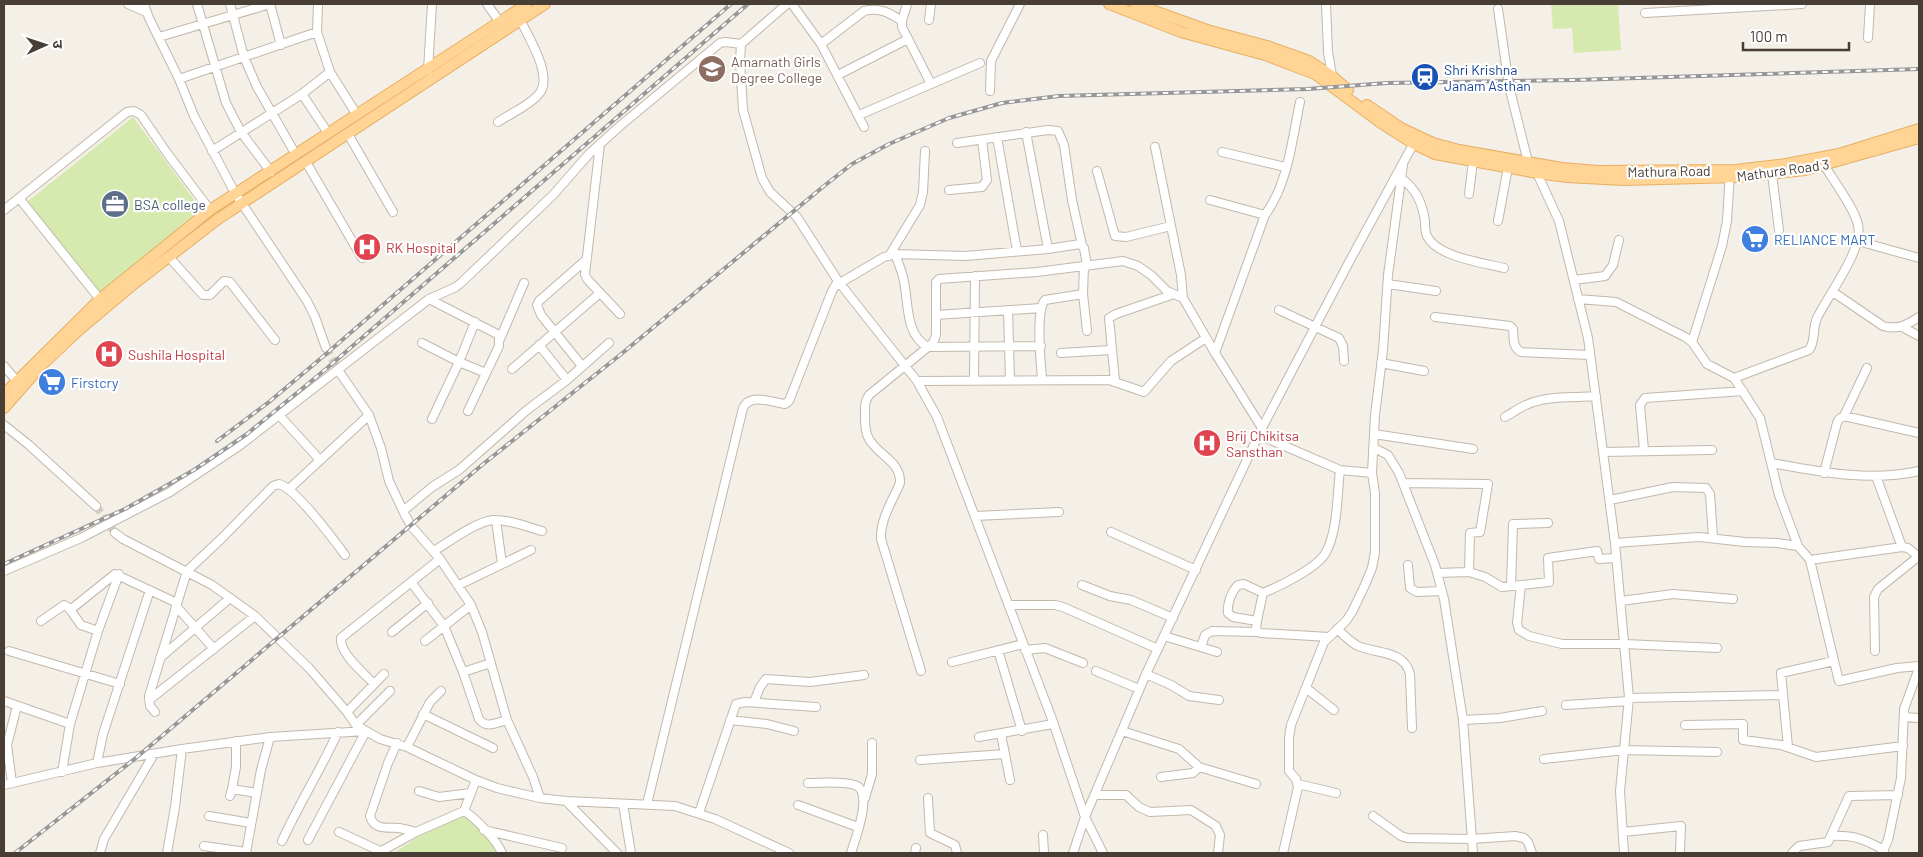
<svg xmlns="http://www.w3.org/2000/svg" width="1923" height="857" viewBox="0 0 1923 857" font-family="Barlow,'Noto Sans Devanagari',sans-serif">
<rect width="100%" height="100%" fill="#f4efe7"/>
<path fill="#d6eaaf" d="M1551 4H1618L1621 50 1574 53 1572 28 1553 29Z
M133 117 201 209 100 293 27 202Z
M463 816 471 819 495 848 497 853H394L421 835Z"/>
<g fill="none" stroke-linecap="round" stroke-linejoin="round">
<path stroke="#d2ccc4" stroke-width="8" stroke-dasharray="8 4" stroke-linecap="butt" d="M326 348 340 373
M96 506 115 533"/>
<defs>
<path id="minor" d="M128 4 146 12
M144 4 149 18 179 79 194 116 235 193 307 301 315 317 326 348
M197 4 226 103 241 132 271 172
M230 4 244 57 257 87 296 155
M270 4 281 45
M487 4 499 21
M787 4 741 44 740 61 743 110 762 178 770 192 797 217 838 281 917 381 937 417 1052 719 1085 817 1103 853
M792 4 821 44 864 127
M907 4 902 21V27L931 84
M1326 4 1328 52 1332 76
M1498 9 1509 86 1529 166
M1645 13 1802 4
M929 20 931 4
M159 37 270 4
M1868 38 1870 4
M821 44 864 11C880 7 889 13 902 21
M428 70 432 4
M330 72 357 115
M838 75 908 39
M179 79 317 32
M990 91 991 61 1020 4
M302 94 328 133
M859 115 980 63
M498 122C511 113 529 106 539 94 554 76 528 37 520 19
M1026 132 1048 249
M348 134 393 212
M997 137 1017 251
M957 143 1048 130 1058 131 1064 145 1072 200 1082 245
M600 144 585 274 587 279 620 314
M1155 147 1181 275 1183 298 1215 353 1262 428
M212 151 302 94 330 72 317 32 318 4
M1222 152 1285 167
M306 162 362 258
M1097 171 1115 236 1126 237 1171 226
M1537 173 1559 221 1588 338 1615 543 1629 698 1620 791 1624 853
M1772 174 1779 230
M1401 178C1416 189 1422 202 1425 221 1425 225 1425 232 1427 236 1437 257 1484 263 1504 268
M949 190 982 187 987 180 982 140
M1469 194 1473 161
M19 198 102 302
M1210 200 1265 215
M4 210 127 112 134 111 141 115 167 153 210 210
M1498 221 1508 167
M1858 241 1919 258
M895 254C898 262 901 269 903 277 909 299 904 335 928 347L1041 346
M889 256 920 205 923 192 925 151
M169 257 203 295H210L224 281 230 282 275 340
M1084 266 1083 294 1087 331
M1574 280 1605 276 1613 265 1619 240
M840 283 884 257 895 254 965 256 1048 249 1080 244 1084 248 1087 266
M1388 284 1436 291
M1833 292 1883 326C1898 330 1907 325 1919 317
M429 299 499 335V346L468 411
M1578 299 1616 302 1685 337 1692 342 1707 364 1734 378 1760 418 1779 495 1798 546 1810 560 1834 661 1781 673 1788 747
M1008 310 1010 380
M1279 310 1339 338 1343 346 1344 361
M936 315 1041 308
M1435 317 1510 326 1513 329C1514 338 1512 347 1521 352L1590 355
M1902 327 1919 336
M500 339 524 283
M1692 342 1722 246 1727 221 1730 172
M422 343 459 362 486 373
M539 345 567 380
M1061 353 1111 350
M1215 353 1265 215C1288 184 1292 140 1300 102
M1381 363 1424 371
M4 366 16 380
M582 366 541 315 537 305 539 301 587 259
M512 369 600 293
M340 373 369 415 381 448 389 481 405 515 412 527 440 559 471 605 482 632 507 720 533 777 540 798
M1734 378 1809 350C1816 341 1812 329 1817 318 1828 295 1864 249 1858 225 1855 209 1834 181 1824 165
M1042 379C1041 363 1035 312 1045 300L1083 294
M974 380 975 276
M917 381 1109 380 1144 392 1171 361 1206 338
M1115 381 1109 318 1116 314 1174 294
M279 415 320 460
M1844 416 1867 368
M1505 417C1512 413 1519 408 1526 405 1546 395 1574 398 1596 396
M432 419 459 362 475 322
M4 425 29 445 96 506
M1374 434 1473 449
M1259 435 1340 470
M1374 448 1388 455 1399 473 1435 565 1444 599 1463 720 1473 853
M1644 450 1640 405 1645 398 1743 391
M1603 452 1712 450
M1772 463C1821 472 1870 482 1919 471
M1824 473 1837 423 1839 419 1844 416 1919 433
M1876 476 1902 547
M1403 483 1488 484 1480 532 1470 533 1469 572
M289 489 369 415
M1610 500 1673 487 1706 488 1710 494 1713 537
M403 511 432 487 459 470 527 410 567 380 609 343
M975 516 1059 512
M496 520 502 564
M1111 532 1196 570
M115 533 123 539 212 585 255 616 309 668 347 712 356 725 366 731 308 840
M1615 543 1699 537 1745 542 1777 543 1798 546
M434 551C449 542 475 522 493 520 508 519 527 527 542 531
M1810 560 1902 547 1908 548 1919 557
M1408 565 1410 588 1417 592 1442 591
M4 571 81 538 170 492 239 446 429 299 456 287 462 282 553 195 589 154 620 126 720 43 725 42 741 44
M1437 573 1469 572 1485 577 1502 587 1549 582 1548 558 1597 551 1599 559 1613 558
M411 582 444 626 463 672 479 719C486 729 496 723 507 720
M459 585 531 550
M1082 585 1110 596 1131 600 1173 618
M1521 585 1517 623 1519 630 1529 636 1562 644H1624L1717 648
M1511 586 1513 524 1548 523
M1263 593 1257 621 1233 617 1228 613C1227 604 1231 592 1238 585L1244 584 1263 593C1280 586 1315 569 1325 554 1338 532 1337 495 1340 470L1372 473
M1621 601 1673 594 1733 599
M1009 605H1055L1063 607 1158 649
M176 606 214 649
M70 610 115 574 177 603
M41 621 64 605 69 608 81 625 98 631
M1257 621 1256 628 1258 632 1261 633 1329 637
M1337 629C1344 635 1350 642 1358 646 1377 654 1404 650 1410 674L1412 728
M392 632 428 603
M1164 636 1217 652
M425 641 471 605
M1201 647 1205 635 1212 631 1258 632
M998 650 1022 731
M1025 650 1045 648 1083 663
M9 651 120 684
M1875 651 1874 597 1878 589 1919 556
M160 658 230 598
M1834 661 1839 681 1897 668 1919 666
M952 662 1023 644
M921 671 881 539C880 519 893 500 900 483 901 460 876 455 868 437 865 431 865 424 865 417 865 409 864 402 869 395L933 343 936 335V282L939 279 1037 272 1123 261 1138 266 1151 275 1167 291 1183 298
M1096 671 1139 689
M463 672 491 663
M1146 674 1171 685 1189 696 1219 700
M374 684C364 673 339 653 341 638L440 559
M1306 688 1334 710
M1629 698 1782 695
M149 700 255 616
M4 701 70 724
M754 702 760 687 766 679 810 682 864 675
M1566 705 1629 701
M155 712 150 706 149 696 187 571 222 538 273 486 279 484C295 488 334 540 345 555
M347 712 384 674
M423 714 493 748
M1904 717 1919 718
M730 720 767 724 794 731
M1463 720 1500 718 1542 711
M356 725 390 691
M1685 725 1743 724V740L1781 745 1816 757 1903 746
M1122 731 1179 749 1199 767 1256 784
M1001 734 1010 780
M979 737 1053 724
M397 743 388 763 370 816C374 831 388 827 399 828 405 829 410 830 416 832
M407 747 430 702 441 691
M1544 759 1624 750 1717 752
M920 760 1005 754
M97 763 103 734 150 590
M62 772 70 724 98 631 119 574
M1161 777 1193 773 1199 767
M12 783 7 745 17 706
M808 783C823 783 841 781 855 785 874 791 855 840 851 853
M1298 784 1336 793
M4 785 97 763 182 749 270 737 366 731 380 739 407 747 476 780 497 788 540 798 566 801 675 806 715 819 789 853
M232 789 236 767V741
M419 791 439 797 471 793
M1095 795H1126L1139 807 1150 812 1191 810 1216 826 1220 835 1218 853
M230 796 232 789 257 793
M865 798 872 774V743
M928 798 930 833 955 845 957 853
M566 801 617 853
M623 804 631 853
M647 804 743 408C750 393 771 402 785 404L789 401 832 291 838 281
M798 805 858 827
M464 811C476 818 497 841 502 853
M699 813 736 704 745 702 816 707
M209 816 251 823
M1373 816 1401 836 1407 838 1472 839 1515 836 1524 838 1528 842 1532 853
M484 830 562 848
M339 832 380 851
M1623 832 1681 826 1680 853
M1043 835 1044 853
M1831 836C1854 835 1864 839 1884 850
M282 841C299 804 321 769 338 732
M204 846 246 852
M100 853 104 839 154 754
M167 853 175 807 182 749
M246 853 261 770 270 737
M378 853 416 832 464 811 476 780
M915 853 916 848
M1073 853 1085 817 1146 674 1262 428 1348 264 1415 141
M1283 853 1298 787 1296 779 1289 771V738L1291 725 1324 642 1346 621 1352 612 1365 585 1372 568 1375 552V493L1372 473 1375 415 1383 350 1388 275 1403 165
M1792 853 1799 846 1828 842 1849 796 1898 795
M1882 853 1888 840 1901 778 1904 709 1919 668"/>
<path id="major" d="M1109 4 1181 32 1265 55 1315 74 1381 123 1414 144 1435 154 1537 173 1567 177 1623 180 1739 177 1805 170 1919 138
M1135 4 1207 30 1267 46 1309 61 1332 76 1348 90
M1367 105 1401 128 1433 143 1459 150 1562 168 1598 171 1735 170 1786 164 1839 154 1919 129
M4 394 100 299 210 210 527 4
M4 408 42 365 79 330 135 283 218 219 545 4"/>
</defs>
<use href="#minor" stroke="#c3b8ac" stroke-width="10"/>
<use href="#major" stroke="#e7af62" stroke-width="12"/>
<use href="#minor" stroke="#fff" stroke-width="8"/>
<use href="#major" stroke="#ffd495" stroke-width="10"/>
<defs>
<path id="rail" d="M217 441 269 402 319 360 731 4
M4 564 125 509 194 470 247 434 326 369 748 4
M15 853 137 757 482 465 620 355 824 186 852 164 889 144 949 118 1002 103 1059 96 1308 89 1387 83 1575 80 1919 69"/>
</defs>
<use href="#rail" stroke="#979797" stroke-width="4"/>
<use href="#rail" stroke="#fff" stroke-width="2" stroke-dasharray="5.5" stroke-linecap="butt"/>
</g>
<defs>
<symbol id="university-disc" viewBox="-11 -11 22 22"><circle r="9.5" fill="#8d6e63" stroke="#fff"/><path d="M0-5L7-2L0 1L-7-2ZM-4 1L0 2.5L4 1V4Q0 6-4 4Z" fill="#fff"/></symbol>
<symbol id="station-disc" viewBox="-11 -11 22 22"><circle r="9.5" fill="#1a4fb4" stroke="#fff"/><path d="M-3-6H3Q5-6 5-4V2Q5 4 3 4L4.5 6H3L1.5 4h-3L-3 6H-4.5L-3 4Q-5 4-5 2V-4Q-5-6-3-6ZM-3.5-4v3h7v-3ZM-3.5 1v1.5H-2V1ZM2 1v1.5H3.5V1Z" fill="#fff"/></symbol>
<symbol id="office-disc" viewBox="-11 -11 22 22"><circle r="9.5" fill="#5c6f8a" stroke="#fff"/><path d="M-6-3h4V-5.5h4V-3h4V5H-6ZM-1-4.5V-3h2v-1.5ZM-6 0V1H6V0Z" fill="#fff"/></symbol>
<symbol id="supermarket-disc" viewBox="-11 -11 22 22"><circle r="9.5" fill="#3f7fe0" stroke="#fff"/><path d="M-6-5.5h2.5l.6 2H6L4.5 2H-2.5L-4.4-4H-6ZM-1.5 3.2a1.3 1.3 0 1 0 .1 0ZM3 3.2a1.3 1.3 0 1 0 .1 0Z" fill="#fff"/></symbol>
<symbol id="hospital-disc" viewBox="-11 -11 22 22"><circle r="9.5" fill="#e0444e" stroke="#fff"/><path d="M-5-5h3v3.5h4V-5h3V5h-3V1.5h-4V5h-3Z" fill="#fff"/></symbol>
</defs>
<g fill-rule="evenodd">
<use href="#university-disc" x="696" y="53" width="32" height="32"/>
<use href="#station-disc" x="1409" y="61" width="32" height="32"/>
<use href="#office-disc" x="99" y="188" width="32" height="32"/>
<use href="#supermarket-disc" x="1739" y="223" width="32" height="32"/>
<use href="#hospital-disc" x="351" y="231" width="32" height="32"/>
<use href="#hospital-disc" x="93" y="338" width="32" height="32"/>
<use href="#supermarket-disc" x="36" y="366" width="32" height="32"/>
<use href="#hospital-disc" x="1191" y="427" width="32" height="32"/>
</g>
<g text-anchor="middle" dominant-baseline="central" stroke-width="4.5" stroke-linejoin="round" paint-order="stroke">
<g font-size="14" fill="#785e54" stroke="#fff" text-anchor="start">
<text x="731" y="61">Amarnath Girls<tspan x="731" dy="16">Degree College</tspan></text>
</g>
<g font-size="14" fill="#164399" stroke="#fff" text-anchor="start">
<text x="1444" y="69">Shri Krishna<tspan x="1444" dy="16">Janam Asthan</tspan></text>
</g>
<g font-size="14" fill="#483e36" stroke="#fff">
<text transform="translate(1783 170) rotate(-8)">Mathura Road 3</text>
<text transform="translate(1669 171) rotate(-1)">Mathura Road</text>
</g>
<g font-size="14" fill="#4e5e75" stroke="#fff" text-anchor="start">
<text x="134" y="204">BSA college</text>
</g>
<g font-size="14" fill="#366cbe" stroke="#fff" text-anchor="start">
<text x="1774" y="239">RELIANCE MART</text>
<text x="71" y="382">Firstcry</text>
</g>
<g font-size="14" fill="#be3a42" stroke="#fff" text-anchor="start">
<text x="386" y="247">RK Hospital</text>
<text x="128" y="354">Sushila Hospital</text>
<text x="1226" y="435">Brij Chikitsa<tspan x="1226" dy="16">Sansthan</tspan></text>
</g>
</g>
<rect width="1923" height="857" fill="none" stroke="#483e36" stroke-width="10"/>
<g transform="translate(45 45) rotate(87)" stroke="#ffffff" stroke-width="4" paint-order="stroke">
<path d="M0-4L9 19L0 12L-9 19Z" fill="#483e36"/>
<text y="-8" font-size="14" font-weight="bold" text-anchor="middle" fill="#483e36">उ</text>
</g>
<path d="M1743 42v8h106v-8" fill="none" stroke="#483e36" stroke-width="2.5"/>
<text x="1750" y="42" font-size="15" fill="#483e36" stroke="#ffffff" stroke-width="4" paint-order="stroke">100 m</text>
</svg>
